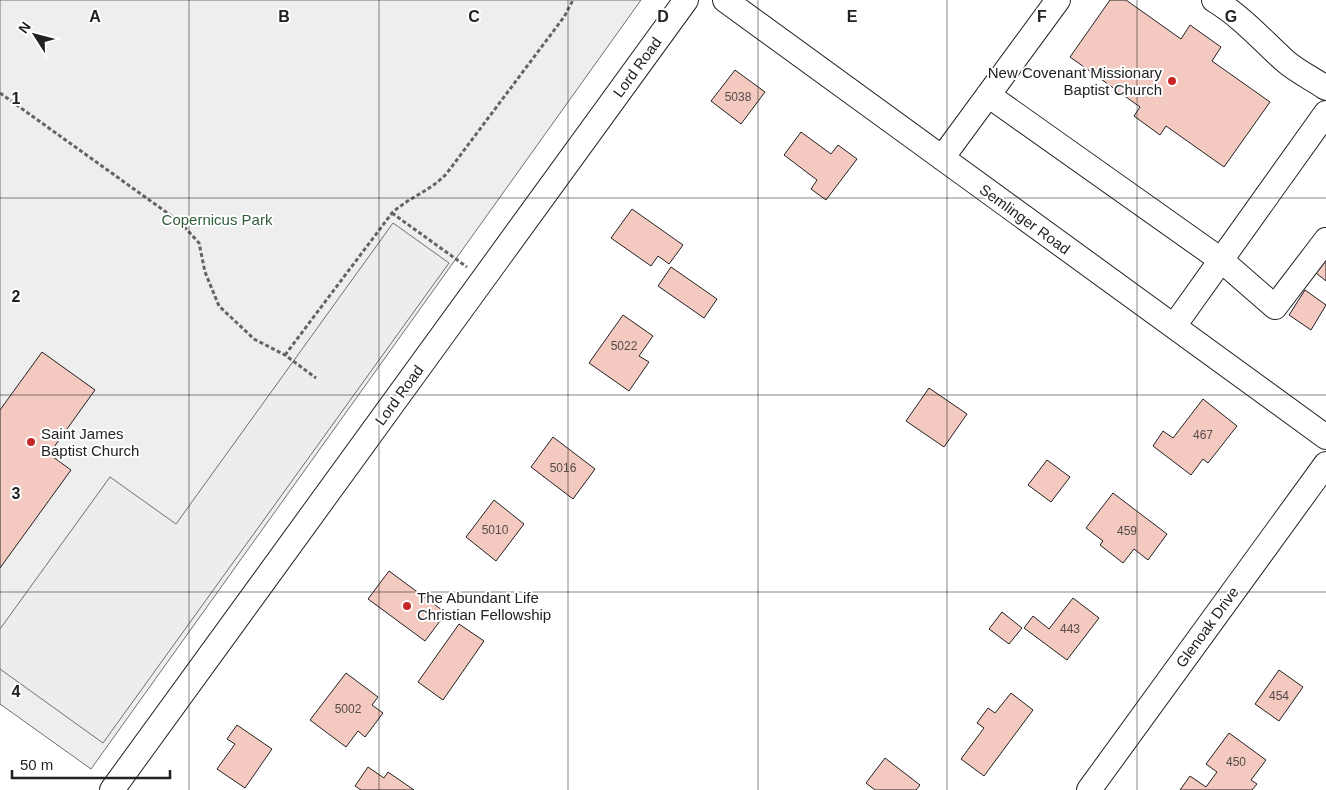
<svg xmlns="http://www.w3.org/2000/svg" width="1326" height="790" viewBox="0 0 1326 790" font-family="Arial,sans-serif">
<rect width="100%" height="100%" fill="#fff"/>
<path fill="#eee" stroke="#6f6f6f" d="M0 0H641L91 769 0 704Z"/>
<path fill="#ededed" stroke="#6f6f6f" d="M393 223 449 263 103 743 0 669V629L110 477 176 524Z"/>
<path fill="#f3c9c0" stroke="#222" d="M1110 0H1126L1181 39 1190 25 1221 47 1212 61 1270 102 1224 167 1166 126 1160 135 1134 116 1140 107 1070 57Z
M735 70 765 92 741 124 711 101Z
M801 132 831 154 838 145 857 159 826 200 811 189 817 180 784 155Z
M632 209 683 245 669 264 658 256 651 266 611 238Z
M1326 260V281L1316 273Z
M671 267 717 299 704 318 658 286Z
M1305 290 1326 305 1311 330 1289 315Z
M623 315 653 336 639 356 649 362 629 391 589 363Z
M42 352 95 390 49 454 71 470 0 568V410Z
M929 388 967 414 944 447 906 421Z
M1203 399 1237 426 1208 463 1203 459 1191 475 1153 446 1163 431 1173 438Z
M553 437 595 469 573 499 531 467Z
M1047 460 1070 477 1051 502 1028 485Z
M1113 493 1167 534 1148 560 1134 549 1123 563 1100 545 1103 541 1086 528Z
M494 500 524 524 496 561 466 537Z
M389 571 446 613 425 641 368 599Z
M1073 598 1099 618 1067 660 1024 628 1033 616 1049 629Z
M1002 612 1022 628 1009 644 989 629Z
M459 624 484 641 443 700 418 682Z
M1279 670 1303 687 1279 721 1255 704Z
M346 673 378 697 372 705 383 713 365 737 358 731 346 747 310 720Z
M1011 693 1033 710 984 776 961 759 984 728 977 723 988 708 995 713Z
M237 725 272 749 245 788 217 769 235 744 227 739Z
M1229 733 1266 760 1251 780 1257 784 1252 790H1180L1190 776 1206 787 1217 772 1206 764Z
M885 758 920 785 916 790H875L866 783Z
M368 767 384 778 388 772 414 790H361L355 786Z"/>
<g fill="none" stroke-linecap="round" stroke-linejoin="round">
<defs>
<path id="minor" d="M725 0 1326 437
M1214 0C1242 17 1261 39 1284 60 1296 71 1313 79 1326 88
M988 95 1221 260 1275 307 1326 240
M942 158 1058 0
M1174 326 1326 113
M112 790 686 0
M1089 790 1326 464"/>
</defs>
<use href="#minor" stroke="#222" stroke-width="26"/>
<path stroke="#646464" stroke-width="3" stroke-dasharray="4 2.5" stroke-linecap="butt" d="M0 93 180 222 199 243 205 272 219 306 254 339 285 355 316 378
M392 213 467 267
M285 355 392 213C409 197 431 191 447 173L564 17 573 0"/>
<use href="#minor" stroke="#fff" stroke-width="24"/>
</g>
<path fill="none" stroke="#222" stroke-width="1" stroke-opacity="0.55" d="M189 0V790M379 0V790M568 0V790M758 0V790M947 0V790M1137 0V790M0 198H1326M0 395H1326M0 592H1326"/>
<g fill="#c62828" stroke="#fff" stroke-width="2">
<circle cx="1172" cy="81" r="5"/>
<circle cx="31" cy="442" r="5"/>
<circle cx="407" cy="606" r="5"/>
</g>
<g text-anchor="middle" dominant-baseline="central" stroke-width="4" stroke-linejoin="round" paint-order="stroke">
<g font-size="12" fill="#564c4a">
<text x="738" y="97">5038</text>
<text x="624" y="346">5022</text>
<text x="1203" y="435">467</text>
<text x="563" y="468">5016</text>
<text x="495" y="530">5010</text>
<text x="1127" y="531">459</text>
<text x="1070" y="629">443</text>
<text x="1279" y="696">454</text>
<text x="348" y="709">5002</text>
<text x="1236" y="762">450</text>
</g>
<g font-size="15" fill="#222" stroke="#fff">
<text transform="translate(637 67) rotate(-54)">Lord Road</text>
<text transform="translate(1025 219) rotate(36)">Semlinger Road</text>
<text transform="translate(399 395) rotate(-54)">Lord Road</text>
<text transform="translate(1207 627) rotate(-54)">Glenoak Drive</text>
</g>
<g font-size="15" fill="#222" stroke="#fff" text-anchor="start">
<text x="1162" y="72" text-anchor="end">New Covenant Missionary<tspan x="1162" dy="17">Baptist Church</tspan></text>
<text x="41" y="433">Saint James<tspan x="41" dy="17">Baptist Church</tspan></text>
<text x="417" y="597">The Abundant Life<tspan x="417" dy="17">Christian Fellowship</tspan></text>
</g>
<g font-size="15" fill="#2f5e38" stroke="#fff">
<text x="217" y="219">Copernicus Park</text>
</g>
</g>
<g font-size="16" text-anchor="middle" font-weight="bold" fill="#222" stroke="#fff" stroke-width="4" stroke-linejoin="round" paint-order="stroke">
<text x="95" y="22">A</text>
<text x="284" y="22">B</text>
<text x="474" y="22">C</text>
<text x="663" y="22">D</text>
<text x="852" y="22">E</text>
<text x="1042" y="22">F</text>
<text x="1231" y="22">G</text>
<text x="16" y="104">1</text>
<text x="16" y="302">2</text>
<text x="16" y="499">3</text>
<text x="16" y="697">4</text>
</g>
<g transform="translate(35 35) rotate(306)" stroke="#ffffff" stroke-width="4" paint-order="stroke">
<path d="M0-4L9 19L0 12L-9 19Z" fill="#222222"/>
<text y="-8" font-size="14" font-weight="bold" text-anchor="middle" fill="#222222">N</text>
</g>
<path d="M12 770v8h158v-8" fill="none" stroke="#222222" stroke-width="2.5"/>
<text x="20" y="770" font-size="15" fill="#222222" stroke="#ffffff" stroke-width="4" paint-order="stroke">50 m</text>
</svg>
